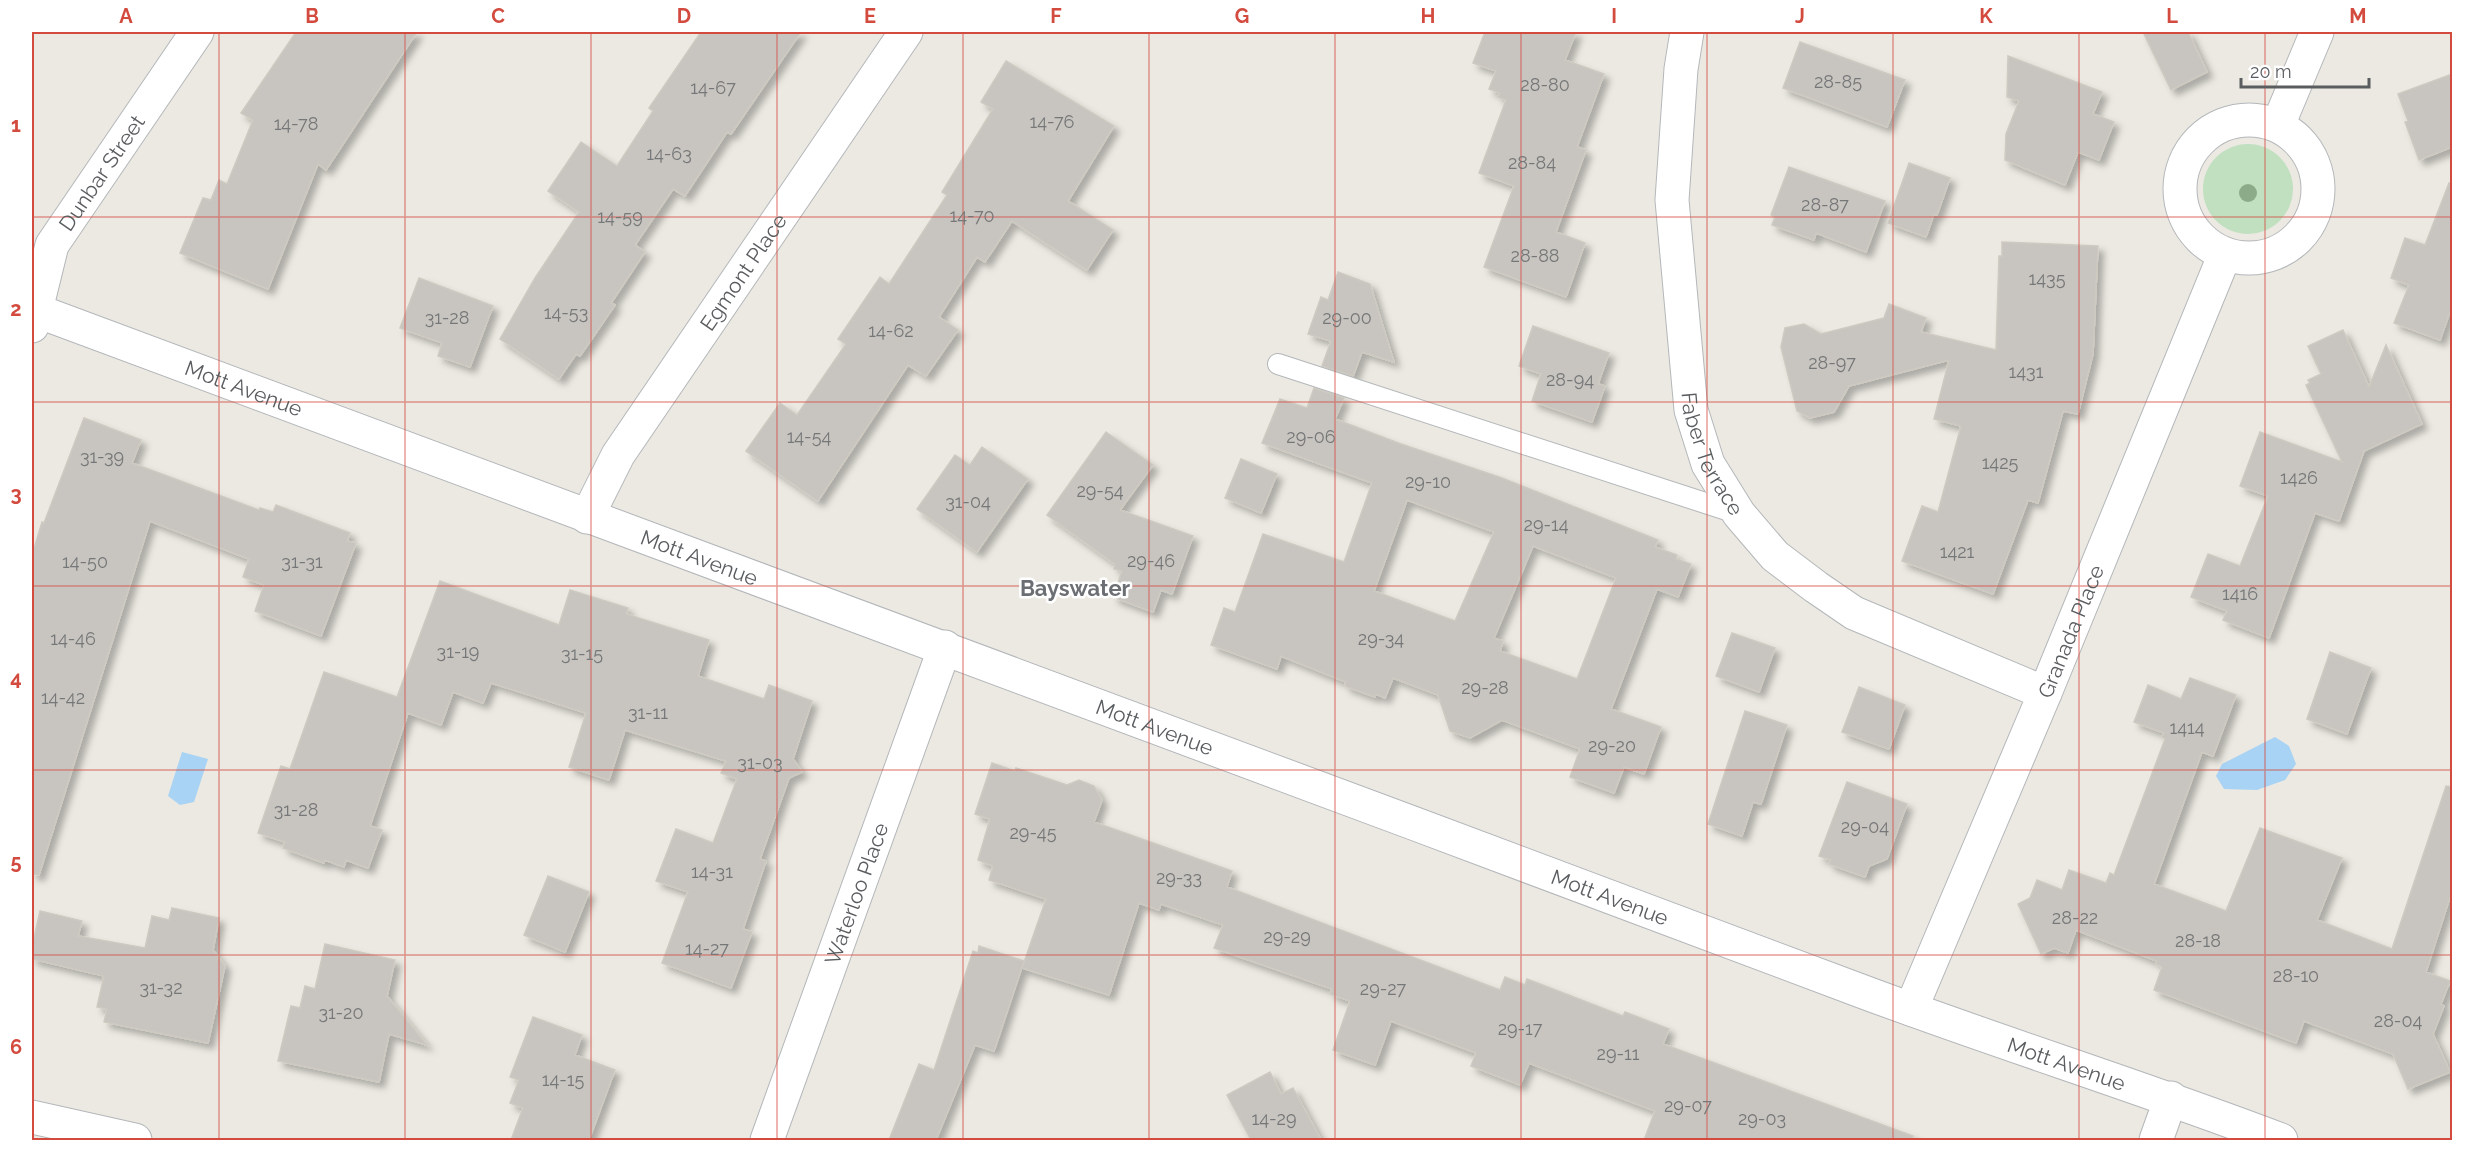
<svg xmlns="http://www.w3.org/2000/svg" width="2484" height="1172" viewBox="0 0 2484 1172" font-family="Raleway,sans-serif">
<defs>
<filter id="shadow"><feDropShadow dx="5.5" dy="5.5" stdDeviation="3" flood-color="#0004"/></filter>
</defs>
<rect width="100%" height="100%" fill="#ebe9e1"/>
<path fill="#c0e0c0" d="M2203 189a45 45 0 1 1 90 0a45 45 0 1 1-90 0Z"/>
<path fill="#a8d3f4" d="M2275 737 2289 746 2296 764 2285 780 2257 790 2224 789 2216 776 2222 764Z
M182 752 208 759 194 802 180 805 168 796Z"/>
<path fill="#c8c5c0" stroke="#cecac1" stroke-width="1.5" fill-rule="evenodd" filter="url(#shadow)" d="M296 32H417L326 170 318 164 268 289 180 253 203 198 211 200 219 180 227 184 253 120 241 113Z
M701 32H801L731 134 727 132 685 196 673 189 635 245 645 252 611 303 615 305 580 356 576 354 559 379 500 339 535 278 579 212 548 191 581 142 617 166 653 111 649 108Z
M1485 32H1576L1565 60 1604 74 1577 147 1586 150 1556 232 1585 243 1566 297 1484 267 1514 186 1479 173 1506 100 1498 97 1500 93 1489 89 1496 71 1473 63Z
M2143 32H2188L2207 72 2171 90Z
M1800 42 1905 80 1887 127 1783 88Z
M2008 56 2102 92 2093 114 2114 122 2099 160 2078 152 2065 185 2005 160 2006 134 2019 101 2007 97Z
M1006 61 1114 126 1068 201 1113 230 1087 270 1012 221 985 262 977 257 939 317 958 330 926 376 908 365 818 501 746 451 780 403 797 415 846 344 838 339 880 277 889 284 947 195 942 192 993 109 981 102Z
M2452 74V147L2419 160 2405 122 2408 121 2398 94Z
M1909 163 1950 178 1937 215 1934 214 1926 237 1888 223Z
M1789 167 1885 201 1866 252 1816 233 1814 240 1772 225 1775 217 1771 215Z
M2449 183H2452V306L2440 340 2394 323 2409 285 2391 278 2405 238 2425 245Z
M2002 242 2098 246 2093 354 2078 414 2063 411 2038 503 2028 500 1993 594 1902 561 1922 506 1938 512 1961 426 1934 419 1949 360 1849 386 1834 412 1810 418 1797 411 1781 347 1785 328 1804 324 1821 334 1884 318 1889 304 1926 318 1921 332 1996 350 1999 256H2002Z
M1338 272 1370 284 1394 362 1362 352 1353 376 1322 366 1331 341 1308 334 1321 297 1328 300Z
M419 278 493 306 470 367 438 356 442 343 400 328Z
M1533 326 1609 353 1598 384 1605 386 1592 422 1532 401 1541 374 1519 366Z
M2343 330 2369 387 2386 345 2422 424 2364 451 2339 521 2315 513 2269 638 2223 620 2227 611 2191 597 2208 554 2240 566 2268 496 2240 486 2260 432 2342 462 2306 385 2310 383 2308 380 2321 374 2308 346Z
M1314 388 1344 398 1335 419 1401 444 1502 478 1658 540 1655 547 1677 555 1676 559 1691 564 1678 597 1657 589 1611 709 1661 727 1644 774 1624 767 1614 793 1570 777 1580 749 1502 720 1470 738 1450 731 1438 695 1393 678 1385 698 1376 694 1375 697 1345 686 1346 682 1281 656 1277 669 1211 645 1224 608 1235 612 1263 534 1344 562 1372 483 1262 443 1280 399 1307 408ZM1407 500 1494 532 1455 621 1374 591ZM1533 546 1616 578 1577 679 1500 651 1503 641 1494 638Z
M84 418 141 440 132 463 259 510 260 508 273 512 276 505 350 533 347 541 356 543 321 636 255 611 264 585 243 577 249 559 150 521 39 875 32 874V555L42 522 44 523Z
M1106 432 1153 465 1120 510 1193 536 1172 594 1161 590 1153 612 1113 597 1122 571 1114 569 1115 564 1047 515Z
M982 447 1028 479 977 552 917 509 955 455 970 465Z
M1241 459 1277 474 1261 513 1225 498Z
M440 581 559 625 570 590 628 608 626 614 709 640 698 676 764 699 769 685 812 701 793 759 802 772 789 778 760 859 766 861 743 929 752 932 731 988 662 963 688 892 656 881 676 829 713 843 737 779 721 773 726 761 625 730 609 780 569 767 586 713 491 683 483 703 453 692 441 725 408 713 370 826 382 830 368 868 346 860 344 867 325 860 324 863 283 848 285 842 258 833 281 766 290 769 324 672 397 697Z
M1732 633 1775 648 1759 692 1716 676Z
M2330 652 2371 668 2347 734 2307 719Z
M2190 678 2236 695 2213 756 2202 752 2154 884 2226 911 2260 828 2342 858 2317 920 2392 949 2446 786 2452 787V891L2426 972 2450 981 2441 1004 2444 1006 2433 1034 2450 1072 2408 1089 2393 1054 2304 1021 2296 1043 2154 990 2162 967 2156 964 2157 961 2076 930 2068 953 2054 948 2041 954 2018 904 2030 898 2037 880 2062 890 2069 870 2106 883 2110 873 2114 875 2165 739 2162 737 2164 733 2134 722 2148 685 2181 699Z
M1859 687 1905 705 1889 749 1842 732Z
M1745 711 1787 725 1761 804 1753 802 1742 836 1708 824Z
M992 763 1015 771 1016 768 1067 785 1079 780 1094 786 1102 800 1094 822 1232 871 1227 887 1500 990 1505 977 1525 985 1527 979 1623 1016 1625 1012 1669 1029 1663 1044 1913 1136 1912 1140H1644L1655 1111 1529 1063 1520 1085 1471 1066 1476 1053 1391 1021 1375 1065 1333 1050 1350 1001 1330 994 1332 989 1214 948 1223 925 1161 904 1159 910 1139 903 1109 995 1022 968 1046 899 989 880 993 866 978 860 990 819 975 814Z
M1847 782 1907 804 1887 859 1869 866 1865 877 1829 864 1831 860 1819 856Z
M548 876 589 892 565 952 524 935Z
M172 908 219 918 213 950 225 966 208 1043 104 1022 107 1009 97 1007 104 976 32 959V947L40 911 82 921 78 936 145 948 152 916 169 920Z
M325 944 395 960 387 996 427 1045 389 1034 379 1082 278 1061 291 1006 300 1008 305 986 315 989Z
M979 946 1024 961 994 1051 975 1045 936 1140H889L919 1064 934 1070 973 951 978 953Z
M533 1017 582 1035 575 1055 615 1070 589 1140H511L523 1108 510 1103 519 1080 510 1077Z
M1270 1072 1281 1094 1293 1088 1321 1140H1251L1227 1095Z"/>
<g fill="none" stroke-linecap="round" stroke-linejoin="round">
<defs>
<path id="lane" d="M1278 364 1739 514"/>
<g id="street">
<path id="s1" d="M1687 32 1681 69 1672 200 1691 410 1708 464 1739 514 1775 556 1816 587 1854 613 2045 693"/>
<circle cx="2249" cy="189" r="69"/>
<path d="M2278 125 2317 32"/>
<path id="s2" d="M32 326 52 245 197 32"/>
<path id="s3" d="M587 517 618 455 906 32"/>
<path id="s4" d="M1911 1009 2045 693 2225 254"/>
<path d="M32 1117 135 1140"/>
<path id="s5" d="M767 1140 945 647"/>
<path d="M2156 1140 2171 1098"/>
</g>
<g id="secondary">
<path id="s6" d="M32 309C642 536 1252 762 1861 991 2000 1043 2142 1087 2281 1140"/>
</g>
</defs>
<use href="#lane" stroke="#b4b7ba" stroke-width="22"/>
<use href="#street" stroke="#b4b7ba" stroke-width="35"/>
<use href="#secondary" stroke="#b3b6ba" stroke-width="35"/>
<use href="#lane" stroke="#fff" stroke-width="20"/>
<use href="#street" stroke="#fff" stroke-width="33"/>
<use href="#secondary" stroke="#fff" stroke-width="33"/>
</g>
<circle fill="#8cac89" cx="2248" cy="193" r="9"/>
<path fill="none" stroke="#d34b3f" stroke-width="1.5" stroke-opacity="0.55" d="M219 32V1140M405 32V1140M591 32V1140M777 32V1140M963 32V1140M1149 32V1140M1335 32V1140M1521 32V1140M1707 32V1140M1893 32V1140M2079 32V1140M2265 32V1140M32 217H2452M32 402H2452M32 586H2452M32 770H2452M32 955H2452"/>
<g text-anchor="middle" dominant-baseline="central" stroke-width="5" stroke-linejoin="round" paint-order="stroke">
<g font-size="18" fill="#767778">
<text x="1838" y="81">28-85</text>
<text x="1545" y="84">28-80</text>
<text x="713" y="87">14-67</text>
<text x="1052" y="121">14-76</text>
<text x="296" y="123">14-78</text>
<text x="669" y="153">14-63</text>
<text x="1532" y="162">28-84</text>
<text x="1825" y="204">28-87</text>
<text x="972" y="215">14-70</text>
<text x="620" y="216">14-59</text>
<text x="1535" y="255">28-88</text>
<text x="2047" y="278">1435</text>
<text x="566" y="312">14-53</text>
<text x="447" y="317">31-28</text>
<text x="1347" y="317">29-00</text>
<text x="891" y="330">14-62</text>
<text x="1832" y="362">28-97</text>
<text x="2026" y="371">1431</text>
<text x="1570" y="379">28-94</text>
<text x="809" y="436">14-54</text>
<text x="1311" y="436">29-06</text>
<text x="102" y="456">31-39</text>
<text x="2000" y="462">1425</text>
<text x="2299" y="477">1426</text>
<text x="1428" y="481">29-10</text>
<text x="1100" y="490">29-54</text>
<text x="968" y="501">31-04</text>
<text x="1546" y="524">29-14</text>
<text x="1957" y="551">1421</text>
<text x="1151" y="560">29-46</text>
<text x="85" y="561">14-50</text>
<text x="302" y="561">31-31</text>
<text x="2240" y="593">1416</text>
<text x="73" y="638">14-46</text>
<text x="1381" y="638">29-34</text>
<text x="458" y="651">31-19</text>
<text x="582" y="653">31-15</text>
<text x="1485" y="687">29-28</text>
<text x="63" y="697">14-42</text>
<text x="648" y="712">31-11</text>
<text x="2187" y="727">1414</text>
<text x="1612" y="745">29-20</text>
<text x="760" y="762">31-03</text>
<text x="296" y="809">31-28</text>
<text x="1865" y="826">29-04</text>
<text x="1033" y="832">29-45</text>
<text x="712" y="871">14-31</text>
<text x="1179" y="877">29-33</text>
<text x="2075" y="917">28-22</text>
<text x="1287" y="936">29-29</text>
<text x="2198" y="940">28-18</text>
<text x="707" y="948">14-27</text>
<text x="2296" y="975">28-10</text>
<text x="161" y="987">31-32</text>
<text x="1383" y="988">29-27</text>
<text x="341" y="1012">31-20</text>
<text x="2398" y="1020">28-04</text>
<text x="1520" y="1028">29-17</text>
<text x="1618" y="1053">29-11</text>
<text x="563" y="1079">14-15</text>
<text x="1688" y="1105">29-07</text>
<text x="1274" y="1118">14-29</text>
<text x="1762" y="1118">29-03</text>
</g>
<g font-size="21" fill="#5a5d60" stroke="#fff">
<text stroke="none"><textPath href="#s2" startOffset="171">Dunbar Street</textPath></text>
<text stroke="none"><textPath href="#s3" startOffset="291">Egmont Place</textPath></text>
<text stroke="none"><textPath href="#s6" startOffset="226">Mott Avenue</textPath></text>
<text stroke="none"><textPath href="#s1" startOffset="428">Faber Terrace</textPath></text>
<text stroke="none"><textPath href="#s6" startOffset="712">Mott Avenue</textPath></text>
<text stroke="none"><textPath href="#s4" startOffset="410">Granada Place</textPath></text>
<text stroke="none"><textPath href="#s6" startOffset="1198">Mott Avenue</textPath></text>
<text stroke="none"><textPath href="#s5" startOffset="262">Waterloo Place</textPath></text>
<text stroke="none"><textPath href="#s6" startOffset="1684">Mott Avenue</textPath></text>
<text stroke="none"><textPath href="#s6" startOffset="2170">Mott Avenue</textPath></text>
</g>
<g font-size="22" font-weight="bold" fill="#6b6e72" stroke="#fff">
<text x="1075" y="588">Bayswater</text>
</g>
</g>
<rect width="2484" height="1172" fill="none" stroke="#ffffff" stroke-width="66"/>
<path d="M2241 78v9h128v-9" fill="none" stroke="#5a5d60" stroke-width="3"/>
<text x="2250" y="78" font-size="18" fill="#5a5d60" stroke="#ffffff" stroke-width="4.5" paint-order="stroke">20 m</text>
<rect x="33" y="33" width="2418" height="1106" fill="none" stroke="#d34b3f" stroke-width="2"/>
<g font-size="20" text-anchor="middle" font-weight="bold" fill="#d34b3f">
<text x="126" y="23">A</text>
<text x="312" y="23">B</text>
<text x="498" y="23">C</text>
<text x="684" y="23">D</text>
<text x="870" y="23">E</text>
<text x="1056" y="23">F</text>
<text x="1242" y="23">G</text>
<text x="1428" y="23">H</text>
<text x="1614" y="23">I</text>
<text x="1800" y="23">J</text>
<text x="1986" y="23">K</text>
<text x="2172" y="23">L</text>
<text x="2358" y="23">M</text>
<text x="16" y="132">1</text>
<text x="16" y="316">2</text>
<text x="16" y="501">3</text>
<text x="16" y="685">4</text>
<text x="16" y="869">5</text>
<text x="16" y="1054">6</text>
</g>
</svg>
